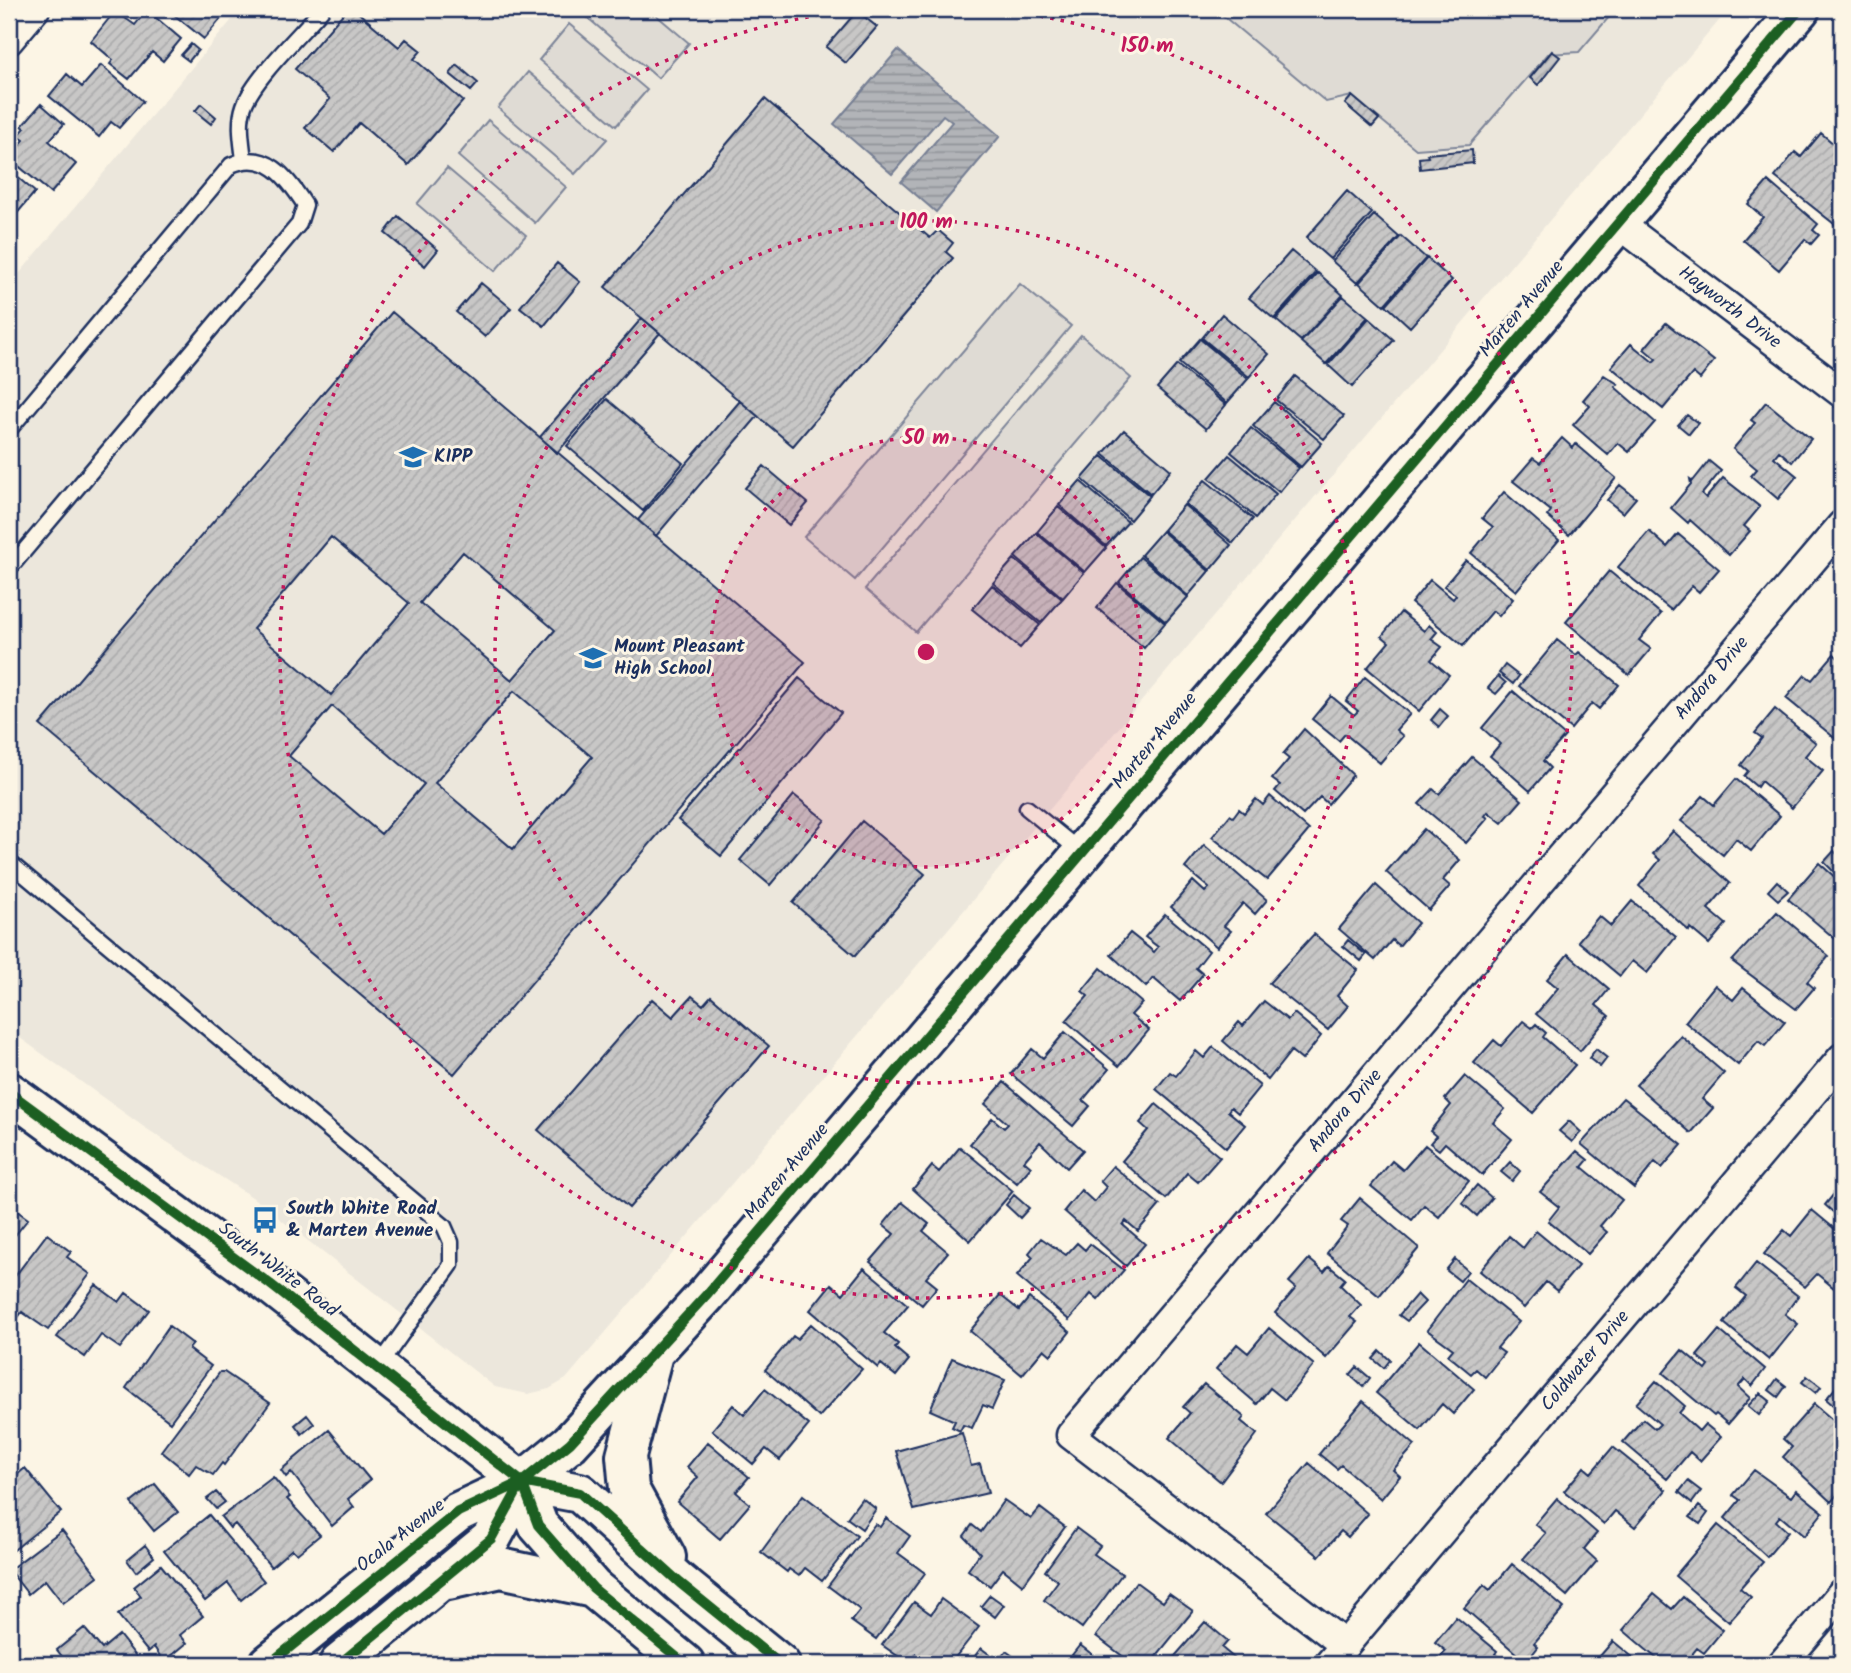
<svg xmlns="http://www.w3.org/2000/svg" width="1851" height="1673" viewBox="0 0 1851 1673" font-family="Kalam,sans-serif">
<defs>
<pattern id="water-rules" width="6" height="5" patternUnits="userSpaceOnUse" patternTransform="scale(1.75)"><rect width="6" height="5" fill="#b2b4b8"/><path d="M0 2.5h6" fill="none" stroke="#909399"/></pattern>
<pattern id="building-hatch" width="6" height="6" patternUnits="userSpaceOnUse" patternTransform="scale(1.75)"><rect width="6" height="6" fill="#c8c7c6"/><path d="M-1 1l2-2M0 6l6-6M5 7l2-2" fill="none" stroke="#ababac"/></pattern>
</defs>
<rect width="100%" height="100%" fill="#fcf5e5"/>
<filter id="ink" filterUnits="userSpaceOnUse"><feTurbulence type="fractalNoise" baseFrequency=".0143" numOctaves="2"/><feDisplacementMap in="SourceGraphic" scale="14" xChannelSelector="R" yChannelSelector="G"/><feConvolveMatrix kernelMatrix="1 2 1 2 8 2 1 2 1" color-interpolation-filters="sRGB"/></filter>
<g filter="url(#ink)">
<path fill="#ece7dc" d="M241 9H1729L566 1379 549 1389 528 1394 495 1387 252 1197 144 1127 9 1030V286Z"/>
<path fill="#dfdbd4" stroke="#7d8599" stroke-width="2" d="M583 9H649L689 43 658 78 581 12Z
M1215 9H1616L1579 52 1548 54 1469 145 1416 149 1352 96 1326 102Z
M569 24 647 90 616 126 539 60Z
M528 72 607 139 575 174 498 108Z
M488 120 566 187 535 223 458 156Z
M447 168 526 235 495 271 417 204Z
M1020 284 1071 326 855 580 804 537Z
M1081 335 1131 378 916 632 865 589Z"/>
<path fill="url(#water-rules)" stroke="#767f94" stroke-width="2" d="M898 50 1000 136 936 212 901 182 952 122 943 115 892 174 834 124Z"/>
<path fill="url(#building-hatch)" stroke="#1b2f5e" stroke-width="2" fill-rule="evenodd" d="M167 9H229L204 39Z
M347 9H354L399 47 406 39 421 51 414 59 463 101 408 165 359 123 334 152 305 128 330 99 295 69Z
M147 10 181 39 163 61 152 52 129 79 110 64 113 60 91 41 115 11 135 25Z
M857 11 877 27 846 63 826 47Z
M191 44 198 50 189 61 181 55Z
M1552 51 1560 57 1538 85 1530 78Z
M101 65 143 101 119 128 111 122 99 137 49 96 67 74 82 87Z
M457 65 478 83 471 91 450 74Z
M1352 96 1379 119 1372 127 1345 104Z
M765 99 930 238 938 230 953 243 946 252 953 258 793 446 605 287Z
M41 104 64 124 49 141 76 164 51 193 9 158 24 140 18 136 25 128 22 126Z
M201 104 216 117 211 124 195 111Z
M1821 133 1842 151V221L1838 227 1775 177 1795 152 1801 157Z
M1472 150 1473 163 1420 169 1419 158 1428 157 1427 154Z
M9 170 35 192 9 223Z
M1768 181 1818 224 1813 230 1819 235 1811 244 1805 239 1779 270 1743 240 1763 217 1748 204Z
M1347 191 1372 213 1330 259 1306 238Z
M1374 215 1399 237 1357 283 1332 261Z
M398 216 438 250 425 266 385 233Z
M1401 236 1426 258 1384 305 1359 283Z
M1291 251 1316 272 1274 319 1249 298Z
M1427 258 1452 280 1410 327 1386 305Z
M557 263 580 282 544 326 520 307Z
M1318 273 1343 295 1301 341 1276 320Z
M481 283 511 308 485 337 456 312Z
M1343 296 1368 317 1326 364 1301 342Z
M392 312 805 662 454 1074 40 725ZM331 537 409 603 331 695 253 629ZM463 552 555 630 512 680 420 603ZM514 691 592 757 513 849 435 783ZM332 706 424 784 381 834 289 756Z
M1222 314 1269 354 1249 377 1202 338Z
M642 318 660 333 557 453 540 437Z
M1369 318 1394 340 1352 387 1328 365Z
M1666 323 1714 361 1700 379 1693 373 1663 409 1611 367 1631 344 1653 362 1656 359 1644 349Z
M1200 339 1248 379 1227 403 1179 363Z
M1177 365 1226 405 1206 429 1157 388Z
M1604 375 1618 384 1615 387 1655 422 1629 452 1618 443 1608 455 1573 425 1590 406 1583 400Z
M1295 376 1344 416 1324 439 1276 400Z
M607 399 683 463 643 511 567 446Z
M740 401 758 416 656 536 638 520Z
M1274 402 1322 443 1301 467 1253 426Z
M1766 402 1811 439 1792 462 1779 451 1774 457 1797 476 1778 499 1751 476 1757 469 1733 449 1755 423 1751 420Z
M1687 415 1698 423 1689 434 1678 425Z
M1251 428 1299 468 1279 492 1231 452Z
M1124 430 1171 470 1151 494 1103 454Z
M1562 438 1573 448 1576 444 1616 478 1569 535 1547 516 1551 511 1513 481 1533 458 1540 463Z
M1229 455 1276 494 1256 518 1209 478Z
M1102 456 1150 496 1130 520 1082 479Z
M1709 461 1721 471 1702 494 1706 498 1723 478 1760 507 1744 526 1750 531 1729 555 1690 520 1688 523 1671 508 1691 484 1690 479 1693 481Z
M764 466 808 503 789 525 745 488Z
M1205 480 1253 519 1233 543 1185 504Z
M1080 481 1128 522 1106 546 1059 505Z
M1620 485 1636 498 1623 513 1607 500Z
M1504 492 1559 540 1516 591 1471 553 1493 527 1482 518Z
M1184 505 1231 545 1210 570 1163 530Z
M1058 507 1106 548 1085 572 1037 532Z
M1162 531 1209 571 1188 596 1141 555Z
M1649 531 1667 547 1678 534 1719 569 1699 592 1692 586 1671 610 1618 567Z
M1036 533 1084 573 1063 598 1015 557Z
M1140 557 1188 597 1166 622 1119 582Z
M1014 559 1062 599 1041 623 993 583Z
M1466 560 1513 599 1499 616 1493 611 1463 646 1411 603 1430 580 1453 599 1456 595 1444 586Z
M1609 571 1661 614 1639 640 1651 649 1629 675 1566 622Z
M1117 583 1165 623 1144 648 1097 608Z
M992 585 1040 625 1020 648 972 609Z
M1401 612 1424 631 1429 625 1437 632 1431 639 1442 647 1431 660 1449 675 1419 711 1367 668 1389 642 1382 636Z
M1557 640 1576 655 1579 652 1619 685 1599 709 1592 703 1571 729 1519 686Z
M1834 654 1842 662V744L1786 698 1805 675 1812 680Z
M1505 665 1519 676 1513 684 1499 673Z
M1498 676 1506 683 1496 694 1488 688Z
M1365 677 1410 714 1396 730 1403 736 1380 763 1345 734 1339 741 1312 719 1331 696 1354 715 1358 711 1346 701Z
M799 678 841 713 721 856 678 820Z
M1513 691 1565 736 1543 761 1550 768 1530 791 1490 756 1500 744 1482 728Z
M1440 709 1448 716 1439 727 1431 720Z
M1775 709 1816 743 1805 756 1823 771 1792 808 1761 781 1757 787 1744 776 1748 771 1741 765 1762 738 1755 733Z
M1304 729 1353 775 1328 804 1320 797 1303 815 1275 791 1280 785 1272 779 1289 759 1283 754Z
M1472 757 1522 800 1502 823 1488 812 1485 816 1488 818 1466 843 1419 804 1433 789 1439 794Z
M1736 779 1780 816 1751 851 1736 839 1723 855 1681 821 1703 796 1714 805Z
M794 795 825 820 770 885 740 860Z
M1270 796 1309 830 1267 880 1212 837 1230 815 1233 817 1239 809 1244 813 1256 799 1263 805Z
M862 821 925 874 855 956 793 903Z
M1424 829 1460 860 1443 880 1450 886 1429 910 1386 872Z
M1673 831 1730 883 1708 909 1726 924 1709 944 1690 928 1689 931 1639 886 1660 860 1653 854Z
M1204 845 1267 900 1255 914 1243 903 1224 926 1231 931 1217 947 1171 907 1193 881 1205 892 1209 888 1185 868Z
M1834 851 1842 859V865L1835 873 1824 862Z
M1819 863 1837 879 1842 873 1840 943 1788 899Z
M1777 881 1788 891 1778 900 1768 891Z
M1376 885 1418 923 1399 946 1392 940 1375 960 1339 929Z
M1632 901 1676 937 1647 973 1632 961 1620 976 1578 941 1599 916 1611 926Z
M1777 912 1829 956 1807 982 1814 988 1796 1009 1732 961Z
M1165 914 1209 951 1196 968 1203 974 1180 1001 1153 978 1146 987 1111 955 1130 933 1154 952 1158 947 1145 937Z
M1314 934 1358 970 1337 996 1348 1006 1328 1030 1269 983Z
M1348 940 1366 955 1361 961 1343 946Z
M1568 954 1609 989 1596 1005 1609 1016 1580 1051 1536 1014 1558 988 1547 979Z
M1101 968 1142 1003 1131 1015 1149 1030 1119 1066 1066 1021 1088 996 1082 991Z
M1715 985 1733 1000 1743 988 1785 1022 1765 1046 1758 1041 1738 1065 1685 1022Z
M692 996 703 1005 711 996 769 1046 629 1208 538 1130 652 999 673 1017Z
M1264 1001 1288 1020 1294 1013 1321 1036 1302 1060 1291 1051 1268 1080 1223 1041 1239 1022 1243 1026Z
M1523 1021 1532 1028 1536 1024 1546 1033 1543 1037 1575 1065 1533 1113 1474 1063 1494 1040 1501 1046Z
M1065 1032 1109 1069 1083 1100 1090 1106 1073 1126 1011 1074 1032 1049 1043 1058Z
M1681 1036 1724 1073 1702 1099 1713 1108 1691 1133 1636 1085Z
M1213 1047 1260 1086 1238 1113 1231 1107 1228 1111 1245 1125 1226 1148 1156 1089 1170 1072 1176 1076 1196 1051 1204 1058Z
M1596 1049 1607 1058 1600 1067 1589 1058Z
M1465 1076 1505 1109 1493 1123 1512 1139 1482 1175 1445 1143 1439 1150 1430 1143 1436 1136 1430 1131 1451 1105 1445 1099Z
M1004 1082 1083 1150 1067 1168 1040 1142 1024 1161 1031 1167 1017 1183 970 1144 992 1118 1004 1128 1008 1124 985 1104Z
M1623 1098 1682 1145 1662 1168 1655 1162 1634 1188 1581 1144Z
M1156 1104 1220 1157 1198 1182 1187 1173 1166 1199 1122 1161 1148 1130 1140 1123Z
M1569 1121 1581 1132 1572 1142 1559 1131Z
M1425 1145 1469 1181 1439 1217 1424 1205 1412 1220 1371 1186 1392 1161 1403 1170Z
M960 1147 1013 1191 970 1241 913 1189 932 1166 939 1172Z
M1577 1151 1588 1160 1582 1167 1622 1200 1600 1226 1607 1232 1588 1254 1548 1221 1559 1207 1540 1192Z
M1510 1162 1520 1171 1512 1181 1501 1172Z
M1113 1166 1160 1205 1138 1231 1126 1221 1123 1225 1145 1244 1126 1266 1064 1211 1081 1190 1094 1202 1106 1187 1100 1181Z
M1842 1184V1220L1825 1205Z
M1477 1185 1492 1198 1477 1216 1462 1203Z
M1014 1195 1029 1208 1020 1218 1006 1205Z
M1360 1198 1419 1248 1379 1296 1327 1253 1348 1226 1341 1221Z
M902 1202 929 1224 923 1231 948 1252 926 1278 937 1287 922 1305 870 1262 894 1234 883 1225Z
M9 1205 28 1219 9 1243Z
M1812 1210 1842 1235V1279L1834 1288 1817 1274 1805 1287 1764 1254 1784 1230 1791 1236Z
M1536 1231 1578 1266 1557 1291 1546 1282 1524 1308 1480 1271 1509 1236 1523 1248Z
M47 1234 71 1252 67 1257 90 1274 48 1330 22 1312 14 1323 9 1319V1284Z
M1041 1238 1066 1255 1077 1243 1085 1250 1090 1244 1124 1270 1098 1300 1091 1294 1069 1320 1017 1276 1033 1257 1029 1253Z
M1309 1259 1324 1272 1329 1266 1345 1279 1340 1285 1361 1305 1350 1317 1357 1322 1326 1358 1275 1313 1296 1288 1289 1282Z
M1455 1259 1468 1271 1460 1281 1446 1270Z
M1756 1263 1798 1296 1785 1314 1798 1324 1769 1360 1724 1323 1746 1296 1736 1288Z
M864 1268 908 1305 884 1333 898 1344 895 1348 909 1360 896 1376 881 1364 878 1368 810 1310 831 1284 843 1294Z
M1466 1279 1519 1322 1497 1348 1504 1353 1485 1377 1476 1369 1471 1374 1448 1355 1453 1349 1427 1330Z
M96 1285 119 1302 126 1293 149 1310 120 1348 101 1335 85 1357 57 1337Z
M1417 1294 1425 1302 1407 1321 1399 1315Z
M1000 1295 1019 1310 1029 1298 1070 1332 1051 1355 1044 1349 1022 1375 970 1331Z
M811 1324 862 1369 819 1417 765 1370 793 1336 797 1339Z
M169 1326 193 1344 189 1349 211 1366 170 1422 126 1388Z
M1269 1328 1314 1365 1285 1400 1270 1388 1257 1404 1216 1369 1237 1344 1248 1353Z
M1719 1330 1765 1369 1752 1386 1745 1379 1738 1387 1750 1398 1728 1424 1716 1414 1714 1416 1663 1373 1682 1350 1706 1370 1709 1366 1697 1356Z
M1419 1342 1474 1389 1453 1414 1442 1404 1420 1430 1376 1393Z
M1380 1351 1390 1360 1384 1368 1373 1359Z
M952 1358 1005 1380 992 1409 983 1405 972 1428 963 1425 960 1431 952 1427 955 1421 930 1410Z
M1357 1367 1370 1378 1363 1387 1350 1375Z
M220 1372H224L270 1403 224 1465 222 1463 213 1475 196 1465 189 1474 161 1451Z
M1807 1376 1821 1387 1816 1393 1802 1382Z
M1777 1379 1786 1386 1778 1397 1769 1390Z
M1842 1380V1413L1826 1399Z
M1656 1381 1685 1406 1679 1413 1699 1431 1705 1424 1721 1437 1700 1461 1690 1452 1667 1479 1623 1442 1643 1419 1655 1429 1660 1424 1636 1404Z
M1204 1384 1244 1417 1241 1421 1257 1434 1221 1482 1169 1438 1190 1413 1183 1407Z
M765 1389 809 1425 780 1460 766 1449 753 1464 712 1430 733 1405 744 1415Z
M1760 1393 1770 1401 1759 1415 1748 1406Z
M1363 1401 1415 1445 1393 1470 1400 1476 1381 1499 1341 1465 1337 1469 1319 1454Z
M1814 1404 1842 1428V1489L1831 1502 1783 1457 1792 1447 1783 1439Z
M307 1415 314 1424 302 1434 295 1425Z
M329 1430 370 1480 348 1499 354 1507 332 1526 291 1472 286 1477 281 1470Z
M962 1433 971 1466 980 1464 988 1493 914 1510 896 1451Z
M708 1442 749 1477 736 1492 750 1504 720 1539 677 1502 698 1477 687 1467Z
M1613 1447 1666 1490 1635 1527 1615 1511 1604 1524 1564 1491 1584 1467 1591 1473Z
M1309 1463 1368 1514 1348 1537 1341 1531 1319 1556 1266 1513Z
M25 1468 61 1512 9 1554V1482Z
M1754 1470 1791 1497 1796 1490 1823 1512 1804 1536 1780 1516 1776 1521 1788 1532 1767 1557 1725 1518 1740 1500 1733 1495Z
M273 1477 290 1497 287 1499 320 1535 297 1554 292 1549 271 1567 235 1524 230 1528 221 1517Z
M1688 1481 1701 1491 1692 1503 1679 1492Z
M155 1484 178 1512 154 1531 131 1503Z
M216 1492 225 1502 216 1509 207 1499Z
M803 1495 857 1536 822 1581 805 1568 799 1576 789 1569 787 1572 761 1552Z
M862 1498 876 1509 862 1529 847 1518Z
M1557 1498 1597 1533 1584 1549 1597 1561 1567 1596 1523 1559 1546 1533 1535 1524Z
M1004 1500 1031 1519 1040 1508 1065 1527 1023 1585 1003 1569 990 1586 968 1570 980 1553 964 1536 972 1525 981 1532Z
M1699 1506 1708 1513 1700 1524 1690 1517Z
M209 1515 264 1581 241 1600 228 1583 205 1601 164 1551Z
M886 1518 910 1536 898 1553 925 1573 876 1639 851 1621 860 1610 828 1586 875 1524 880 1527Z
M1718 1525 1763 1562 1740 1588 1751 1597 1729 1622 1675 1576Z
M1076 1528 1100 1546 1094 1554 1122 1574 1082 1628 1044 1600 1058 1581 1045 1571Z
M62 1530 98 1576 63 1603 45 1580 28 1594 9 1570Z
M145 1545 154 1557 136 1572 127 1560Z
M1512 1564 1564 1608 1534 1643 1538 1647 1526 1662 1464 1608 1484 1585 1490 1590Z
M161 1565 203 1616 180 1635 187 1643 164 1662 154 1647 148 1652 118 1615 141 1596 134 1587Z
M1136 1582 1163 1602 1169 1594 1193 1611 1150 1664H1133L1096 1636Z
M1654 1594 1672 1609 1683 1597 1723 1630 1704 1653 1697 1648 1684 1664H1663L1623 1630Z
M990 1595 1004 1605 995 1617 981 1606Z
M941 1599 979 1627 950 1664H931L916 1654 909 1664 882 1645 914 1602 931 1614Z
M1456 1617 1497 1651 1495 1654 1508 1664H1434L1446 1651 1435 1642Z
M1205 1622 1228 1641 1222 1648 1241 1664H1168Z
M84 1628 102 1649 119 1635 142 1664H68L57 1650Z
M1613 1641 1641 1664H1593Z
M1080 1645 1102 1662 1100 1664H1084L1072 1655Z
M981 1648 998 1661 1006 1651 1024 1664H969Z"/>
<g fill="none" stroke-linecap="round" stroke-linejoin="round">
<defs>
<path id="lane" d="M244 160C242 142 238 123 244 106 254 78 302 33 322 9
M9 430 231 165C266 149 287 177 305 205L299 224 9 569
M1027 808 1081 852
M9 862 444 1226 451 1242V1265L378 1367"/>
<g id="street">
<path d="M9 40 35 9"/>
<path id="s1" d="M1618 223 1842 393"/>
<path id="s2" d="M1345 1645 1071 1435 1842 525"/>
<path id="s3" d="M1329 1664 1842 1058"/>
<path d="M1782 1664 1842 1593"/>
</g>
<path id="secondary" d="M9 1092 270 1284 522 1482 580 1493 680 1583 780 1664
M653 1354 626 1456 629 1489 666 1557
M522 1482 538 1525 593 1588 685 1664
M448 1580 501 1568 593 1588
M269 1664 458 1512 522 1482 570 1443 708 1293 1800 9
M339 1664 491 1539 522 1482"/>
</defs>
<use href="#lane" stroke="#1b2f5e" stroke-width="19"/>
<use href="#street" stroke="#1b2f5e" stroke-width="33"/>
<use href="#secondary" stroke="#1b2f5e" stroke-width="44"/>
<use href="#lane" stroke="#fcf5e5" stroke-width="14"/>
<use href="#street" stroke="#fcf5e5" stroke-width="28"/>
<use href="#secondary" stroke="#fcf5e5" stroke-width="38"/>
<defs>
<path id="cycleway" d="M9 1092 270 1284 522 1482 580 1493 680 1583 780 1664
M522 1482 538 1525 593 1588 685 1664
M269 1664 458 1512 522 1482 570 1443 708 1293 1800 9
M339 1664 491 1539 522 1482"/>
</defs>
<use href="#cycleway" stroke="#fcf5e5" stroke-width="15"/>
<use href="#cycleway" stroke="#1b5e20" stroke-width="10"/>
</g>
</g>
<circle cx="926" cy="652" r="215" fill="#c2185b" fill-opacity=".12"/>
<g fill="none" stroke="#c2185b" stroke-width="3.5" stroke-dasharray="3.5 7">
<circle cx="926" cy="652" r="215"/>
<circle cx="926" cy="652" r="431"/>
<path d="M988 9A646 646 0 1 1 864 9"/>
</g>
<defs>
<symbol id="school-bare" viewBox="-9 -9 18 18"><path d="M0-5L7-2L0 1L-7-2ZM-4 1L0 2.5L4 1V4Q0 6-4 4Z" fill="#1f6fb2" stroke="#fcf5e5" stroke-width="2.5" paint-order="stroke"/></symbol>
<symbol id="bus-bare" viewBox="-9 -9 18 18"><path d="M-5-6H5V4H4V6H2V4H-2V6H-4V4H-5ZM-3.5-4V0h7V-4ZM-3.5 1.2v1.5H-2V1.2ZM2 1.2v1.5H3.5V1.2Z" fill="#1f6fb2" stroke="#fcf5e5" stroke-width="2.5" paint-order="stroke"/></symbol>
</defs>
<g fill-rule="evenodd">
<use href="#school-bare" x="394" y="438" width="38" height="38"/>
<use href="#school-bare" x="574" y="639" width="38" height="38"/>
<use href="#bus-bare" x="246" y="1201" width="38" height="38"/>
</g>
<g text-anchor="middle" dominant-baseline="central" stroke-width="6" stroke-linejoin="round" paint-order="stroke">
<g font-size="19" fill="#1b2f5e" stroke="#fcf5e5">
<text stroke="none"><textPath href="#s1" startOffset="140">Hayworth Drive</textPath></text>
<text transform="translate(1522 309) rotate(-50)">Marten Avenue</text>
<text stroke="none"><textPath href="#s2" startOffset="1337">Andora Drive</textPath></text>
<text transform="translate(1155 741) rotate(-50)">Marten Avenue</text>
<text stroke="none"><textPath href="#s2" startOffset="770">Andora Drive</textPath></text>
<text transform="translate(787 1172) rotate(-50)">Marten Avenue</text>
<text transform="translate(278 1270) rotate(37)">South White Road</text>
<text stroke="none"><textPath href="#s3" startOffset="397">Coldwater Drive</textPath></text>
<text transform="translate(401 1536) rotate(-38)">Ocala Avenue</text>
</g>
<g font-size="19" font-weight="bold" fill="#1b2f5e" stroke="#fcf5e5" text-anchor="start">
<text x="434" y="457">KIPP</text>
<text x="614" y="647">Mount Pleasant<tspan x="614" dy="22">High School</tspan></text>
<text x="286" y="1209">South White Road<tspan x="286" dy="22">&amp; Marten Avenue</tspan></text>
</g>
</g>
<circle cx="926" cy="652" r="10" fill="#c2185b" stroke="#fcf5e5" stroke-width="3.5"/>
<g font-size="21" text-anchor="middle" font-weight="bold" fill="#c2185b" stroke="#fcf5e5" stroke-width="6" stroke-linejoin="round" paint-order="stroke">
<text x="1147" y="52">150 m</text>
<text x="926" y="228">100 m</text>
<text x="926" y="444">50 m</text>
</g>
<rect width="1851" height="1673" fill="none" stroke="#fcf5e5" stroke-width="35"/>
<rect x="18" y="18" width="1816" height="1638" fill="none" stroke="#1b2f5e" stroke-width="2.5" filter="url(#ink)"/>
</svg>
